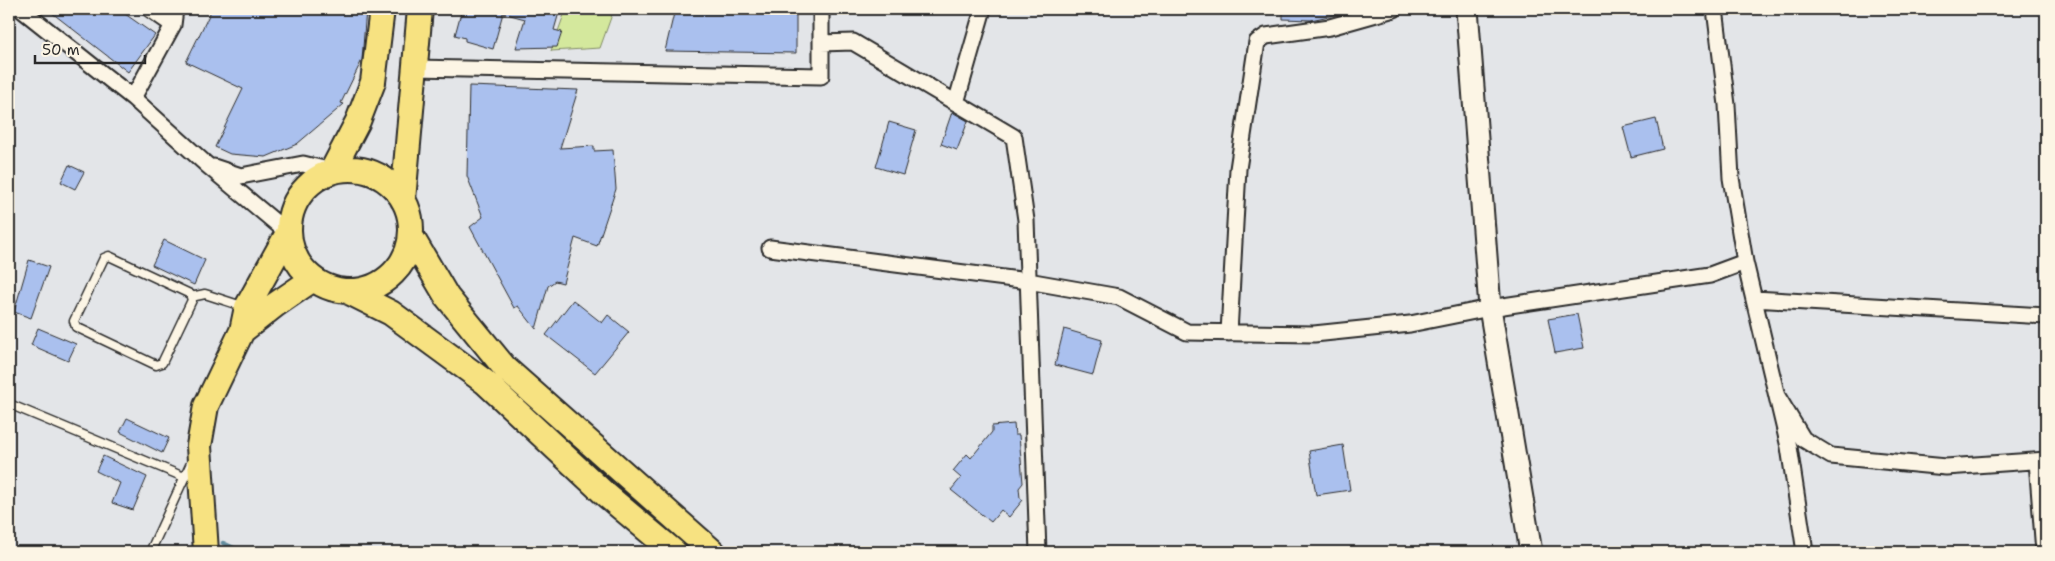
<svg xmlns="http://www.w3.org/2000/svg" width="2055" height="561" viewBox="0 0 2055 561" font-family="'Shantell Sans',sans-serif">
<rect width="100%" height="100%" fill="#e3e5e8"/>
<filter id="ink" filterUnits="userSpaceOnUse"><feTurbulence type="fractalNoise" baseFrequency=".02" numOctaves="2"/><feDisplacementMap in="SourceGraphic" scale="10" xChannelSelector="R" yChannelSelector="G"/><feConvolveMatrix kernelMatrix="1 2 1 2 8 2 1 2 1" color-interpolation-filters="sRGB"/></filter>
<g filter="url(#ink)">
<path fill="#d4e89d" stroke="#808a64" d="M566 9H614L600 48 551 51Z"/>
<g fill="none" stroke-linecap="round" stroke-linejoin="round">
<path stroke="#638d9e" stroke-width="4.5" d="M223 543 242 552"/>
</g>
<path fill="#aac0ee" stroke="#2b2b2b" d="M47 9H118L155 35 128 72Z
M212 9H366L362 60 341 103 344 104 297 144 266 157 230 154 215 147 243 89 186 62Z
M462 9H560L554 30 562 32 557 47 516 48 525 19 503 13 493 49 465 41V38L455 35Z
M675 9 746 12V9H796V53L665 51Z
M1283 9H1347V12L1311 20 1283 19Z
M469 86 578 90 560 148 594 146V151L613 150 616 189 597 246 575 238 563 283 555 281 548 286 536 329 518 306 514 308 470 227 483 217 467 176Z
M952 112 968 121 957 150 941 144Z
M1656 119 1663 149 1631 157 1623 127Z
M889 122 916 130 903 175 876 167Z
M69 165 84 172 75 189 61 182Z
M164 240 205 260 194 285 152 265Z
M29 260 49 267 31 318 14 312Z
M573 300 602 323 608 315 629 332 595 373 546 335Z
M1577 314 1584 348 1555 353 1548 319Z
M38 328 76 344 68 361 31 345Z
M1064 329 1102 340 1093 375 1055 365Z
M127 418 169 438 162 453 120 432Z
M1014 424 1015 435H1019L1023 483 1019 488 1020 498 1023 500 1009 517 1001 510 991 522 951 490 961 478 953 471 967 454 971 458 992 432V426Z
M1343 445 1350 490 1316 495 1309 451Z
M103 456 147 477 133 510 112 503 120 483 96 471Z"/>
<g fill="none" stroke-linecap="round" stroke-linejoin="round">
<defs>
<path id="lane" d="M109 256 190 294 192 300 162 363 156 365 76 327 74 321 104 258Z
M191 297 205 294 245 307
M9 404 184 477
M150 552 192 461"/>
<path id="street" d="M21 9 133 98 207 165 288 233
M150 9 173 25
M821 43 853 42 1014 137 1026 220 1038 552
M414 68 821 76V9
M133 98 173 25 175 9
M956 103 983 9
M214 167 241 176 303 164 332 171
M770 248 1028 281 1119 297 1187 332 1314 334 1410 324 1490 308 1710 275 1745 262 1731 178 1727 105 1715 9
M1745 262 1789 447 1805 552
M1754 299 2046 316
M1229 333 1238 169 1257 42 1266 36 1330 27 1394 9
M1777 396 1803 439 1831 456 1946 467 2046 460
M2037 461 2044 552"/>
<path id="secondary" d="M1467 9 1490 308 1531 552"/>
<path id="primary" d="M289 230a61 61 0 1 1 122 0a61 61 0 1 1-122 0Z
M332 171 358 121 373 82 382 9
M403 200 420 9
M411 236 447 297 505 368 713 552
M349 292 391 313 485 382 605 494 674 552
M242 331 275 305 313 279
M206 552 199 446 206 406 242 331 247 307 288 233"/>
</defs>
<use href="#lane" stroke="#2b2b2b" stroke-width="11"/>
<use href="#street" stroke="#2b2b2b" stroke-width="19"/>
<use href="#secondary" stroke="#2b2b2b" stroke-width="25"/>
<use href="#primary" stroke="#2b2b2b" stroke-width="28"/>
<use href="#lane" stroke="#fcf5e5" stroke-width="8"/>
<use href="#street" stroke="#fcf5e5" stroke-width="15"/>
<use href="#secondary" stroke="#fcf5e5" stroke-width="21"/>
<use href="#primary" stroke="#f7e281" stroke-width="24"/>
</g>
</g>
<rect width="2055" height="561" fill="none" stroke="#fcf5e5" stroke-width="30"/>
<rect x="15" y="15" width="2025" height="531" fill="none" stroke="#2b2b2b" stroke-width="2" filter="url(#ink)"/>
<path d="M35 55v8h110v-8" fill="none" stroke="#2b2b2b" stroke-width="2.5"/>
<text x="42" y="55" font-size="15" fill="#2b2b2b" stroke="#fcf5e5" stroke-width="4" paint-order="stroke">50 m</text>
</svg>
